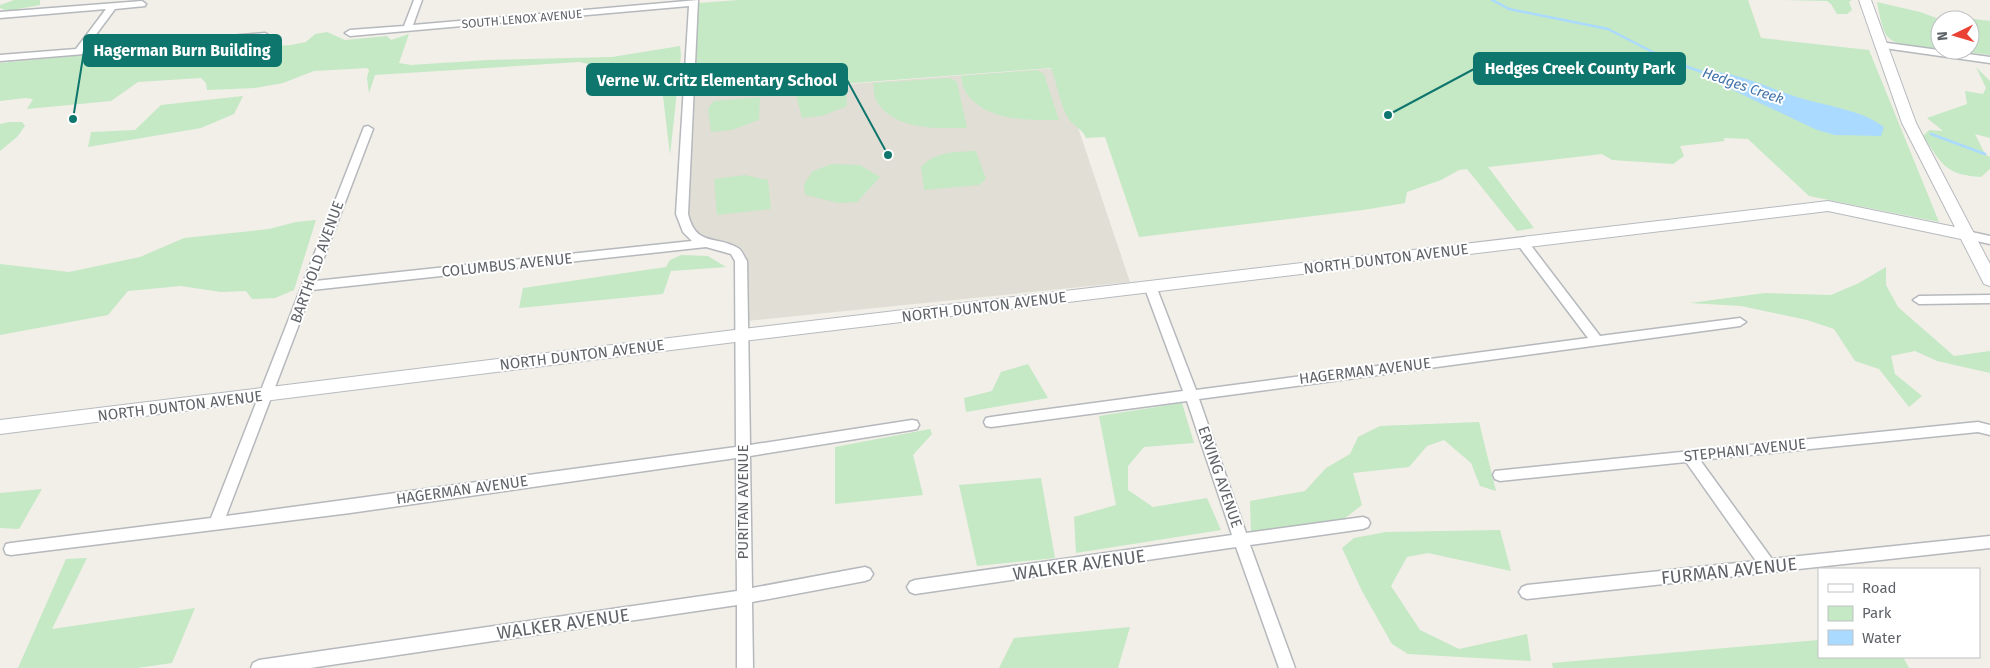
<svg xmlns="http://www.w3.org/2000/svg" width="1990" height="668" viewBox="0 0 1990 668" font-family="'Fira Sans',sans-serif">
<rect width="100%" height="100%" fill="#f1efe8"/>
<path fill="#e1ded6" d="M1058 68 1130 282 746 321 744 264 716 241 697 233 692 229 687 213 692 96Z"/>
<path fill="#c5e8c5" d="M14 0H40V5L7 11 0 8V5Z
M739 0H1748L1761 38 1869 50 1939 222 1809 196 1748 139 1723 138 1725 141 1680 146 1684 156 1673 164 1612 160 1602 154 1488 167 1534 228 1517 231 1467 169 1459 170 1441 180 1407 192 1405 203 1363 210 1139 237 1105 137 1086 138C1083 129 1073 126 1068 118 1060 105 1057 83 1051 68L695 95 698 3Z
M1784 0H1852L1849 2 1852 10 1847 14H1837L1831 4 1827 1Z
M1877 2 1920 12 1942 20H1940V49C1925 47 1893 49 1885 33 1881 24 1879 12 1877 2Z
M1943 15 1990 21V55L1950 50H1970V20H1944Z
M327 32 345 40 387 36 391 40 409 34 399 63 411 65 488 60 612 57 680 46 681 55 670 155 662 88 637 74 579 62 375 75 369 93 367 78 369 70 367 68 314 71 283 83 255 88 207 90 206 83 201 78 138 82 111 101 27 109 33 99 25 98 0 101V63L227 41 216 50 291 45 306 42 315 34Z
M1976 67 1990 81V138L1975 134 1985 154 1990 157V169L1981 177C1945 175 1942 164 1923 136L1929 130 1943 131 1927 118 1967 104 1965 91 1983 94 1986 88Z
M1037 70 1044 74 1059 120C1028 120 988 122 967 94 963 90 962 81 961 76Z
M950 78 957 82 967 128C937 128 896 131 877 102 874 98 874 89 873 83Z
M846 85 847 106 822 116 802 118 796 95 801 88Z
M243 96 234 114 201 128 88 147 91 132 135 130 161 105Z
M760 97 759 120 732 130 711 132 708 108 714 101Z
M9 122H22L25 126 17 137 0 151V124Z
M976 151 986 179 979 185 924 190 921 167C935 151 956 152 976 151Z
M832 164 860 165 880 177 857 202 839 203 805 195 804 184 813 171Z
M745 175 768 180 771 209 717 215 714 179Z
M316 220 294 290 275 298 252 299 246 291 221 292 181 286 128 291 108 315 0 335V264L69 272 140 257 184 238 269 229 296 222Z
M681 255 708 256 726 267 671 271 663 294 519 308 523 288 666 267 670 260Z
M1886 267V285L1898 307 1954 356 1990 351V373L1937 361 1915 351 1891 356 1895 374 1922 396 1909 407 1879 369 1855 361 1834 329 1807 320 1741 306 1690 303 1765 293 1831 295 1859 283Z
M1028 364 1048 398 966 412 964 398 992 391 1001 372Z
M1182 403 1194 443 1144 447 1128 466V490L1153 507 1207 498 1221 530 1076 553 1074 517 1116 505 1099 416Z
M1479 422 1496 491 1480 486 1471 463 1444 440 1427 446 1409 467 1353 473 1362 505 1340 522 1251 533 1250 501 1305 491 1326 468 1350 454 1358 437 1380 426Z
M930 429 932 434 913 455 923 495 835 504V447Z
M1041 478 1055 558 977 566 959 485Z
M42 489 19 529 0 528V493Z
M1500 530 1511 571 1428 553 1407 557 1391 586 1420 630 1459 649 1527 634 1531 661 1408 654 1392 644 1362 591 1342 548 1354 538 1386 532Z
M87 558 52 629 195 608 172 663 137 668H18L66 559Z
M1130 627 1118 668H999L1014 638Z
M1819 640V657H1903L1909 668H1553L1552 663Z"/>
<path fill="#aadaff" d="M1708 71C1742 73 1771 90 1804 99 1831 107 1861 110 1884 127L1881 136 1835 135 1817 130 1720 84Z"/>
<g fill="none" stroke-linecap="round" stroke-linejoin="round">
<path stroke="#aadaff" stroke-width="2.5" d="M1492 0 1509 9 1608 29 1668 60 1716 77
M1931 134 1985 154"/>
<defs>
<path id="street" d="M414 0H422L413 25 698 0 688 214C696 247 715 235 738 248 742 250 744 257 747 261L750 445 912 420 917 421 919 425 917 429 912 430 750 456 752 588 865 567 870 569 873 574 870 579 865 581 752 602 753 668H737V605L310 668H251L253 663 259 660 737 591 736 458 350 513 11 555 6 554 4 549 6 544 11 543 211 518 364 127 368 126 373 129 315 281 692 241 683 232 676 214 689 6 350 36 345 33 350 30 404 26ZM706 247 731 254 735 261 736 447 226 516 312 290Z
M142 1 146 4 145 6 115 9 86 48 265 33 270 36 265 39 0 61V55L76 49 106 9 0 18V12Z
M1880 42 1990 57V63L1877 47V43Z
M1967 231 1990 236V244L1963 238 1961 235 1963 232Z
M1522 238 1526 239 1600 336 1740 318 1746 322 1740 326 1199 399 1246 533 1363 517 1368 519 1370 523 1368 527 1363 529 1250 545 1295 668H1279L1236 547 915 594 910 592 907 587 910 582 915 580 1232 535 1187 401 991 427 986 426 984 422 986 418 991 417 1183 391 1144 286 1146 283H1154L1156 286 1196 390 1588 338 1518 245 1516 242 1518 239Z
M1990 295V303L1919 304 1913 300 1919 296Z
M1978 422 1990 425V435L1978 432 1700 460 1772 559 1990 536V548L1527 599 1522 597 1519 592 1522 587 1527 585 1756 561 1686 462 1500 481 1495 479 1493 475 1495 471Z"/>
<path id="secondary" d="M1859 0H1871L1916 123 1990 264V286L1984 284 1961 239 1828 211 743 341 0 434V420L743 329 1828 201 1955 227 1902 123Z"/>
</defs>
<use href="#street" stroke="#b5b8bc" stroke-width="3"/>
<use href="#secondary" stroke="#b6babf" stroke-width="2"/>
<use href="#street" fill="#fff" fill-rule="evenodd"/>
<use href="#secondary" fill="#fff" fill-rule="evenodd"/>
</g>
<g text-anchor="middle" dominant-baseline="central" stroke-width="4" stroke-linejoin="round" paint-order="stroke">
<g font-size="12" fill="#5f6368" stroke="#fff">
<text transform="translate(522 19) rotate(-5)">SOUTH LENOX AVENUE</text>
</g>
<g font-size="14" font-style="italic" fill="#4174aa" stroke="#fff">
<text transform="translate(1743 86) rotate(19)">Hedges Creek</text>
</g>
<g font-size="15" fill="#5f6368" stroke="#fff">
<text transform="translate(1386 259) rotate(-7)">NORTH DUNTON AVENUE</text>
<text transform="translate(317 262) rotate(-70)">BARTHOLD AVENUE</text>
<text transform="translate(507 265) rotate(-6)">COLUMBUS AVENUE</text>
<text transform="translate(984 307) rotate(-7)">NORTH DUNTON AVENUE</text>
<text transform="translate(582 355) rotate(-7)">NORTH DUNTON AVENUE</text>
<text transform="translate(1365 371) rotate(-7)">HAGERMAN AVENUE</text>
<text transform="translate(180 406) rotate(-7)">NORTH DUNTON AVENUE</text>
<text transform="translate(1745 450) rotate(-6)">STEPHANI AVENUE</text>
<text transform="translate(1220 477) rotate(71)">ERVING AVENUE</text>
<text transform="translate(462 490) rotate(-8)">HAGERMAN AVENUE</text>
<text transform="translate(743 502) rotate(-90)">PURITAN AVENUE</text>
</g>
<g font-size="18" fill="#5f6368" stroke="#fff">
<text transform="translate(1079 565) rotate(-8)">WALKER AVENUE</text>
<text transform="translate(1729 571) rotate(-6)">FURMAN AVENUE</text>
<text transform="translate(563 624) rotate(-8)">WALKER AVENUE</text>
</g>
</g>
<path fill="none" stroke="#0f766e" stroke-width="2" d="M73 119L84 51M1388 115L1474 69M888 155L847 80"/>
<g fill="#0f766e" stroke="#fff" stroke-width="2">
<circle cx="73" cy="119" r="5"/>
<circle cx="1388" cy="115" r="5"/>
<circle cx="888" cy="155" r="5"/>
</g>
<g fill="#0f766e" stroke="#0f766e" stroke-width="2">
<rect x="84" y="35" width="197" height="31" rx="5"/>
<rect x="1474" y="53" width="211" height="31" rx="5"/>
<rect x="587" y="64" width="260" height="31" rx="5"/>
</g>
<g font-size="16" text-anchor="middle" font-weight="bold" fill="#fff">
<text x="182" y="56">Hagerman Burn Building</text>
<text x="1580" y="74">Hedges Creek County Park</text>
<text x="717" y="86">Verne W. Critz Elementary School</text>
</g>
<rect x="1818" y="568" width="162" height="90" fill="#ffffff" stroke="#bfc1c3"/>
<rect x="1828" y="584" width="25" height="8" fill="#ffffff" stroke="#bfc1c3"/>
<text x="1862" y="593" font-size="15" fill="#5f6368">Road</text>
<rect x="1828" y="606" width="25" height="15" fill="#c5e8c5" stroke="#bfc1c3"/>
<text x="1862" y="618" font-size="15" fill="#5f6368">Park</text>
<rect x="1828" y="630" width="25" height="15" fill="#aadaff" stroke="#bfc1c3"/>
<text x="1862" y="643" font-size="15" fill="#5f6368">Water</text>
<g transform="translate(1955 35) rotate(265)"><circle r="24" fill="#ffffff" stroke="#bfc1c3"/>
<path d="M0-4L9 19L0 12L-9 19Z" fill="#ea4335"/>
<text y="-8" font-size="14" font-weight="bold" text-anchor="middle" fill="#5f6368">N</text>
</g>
</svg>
